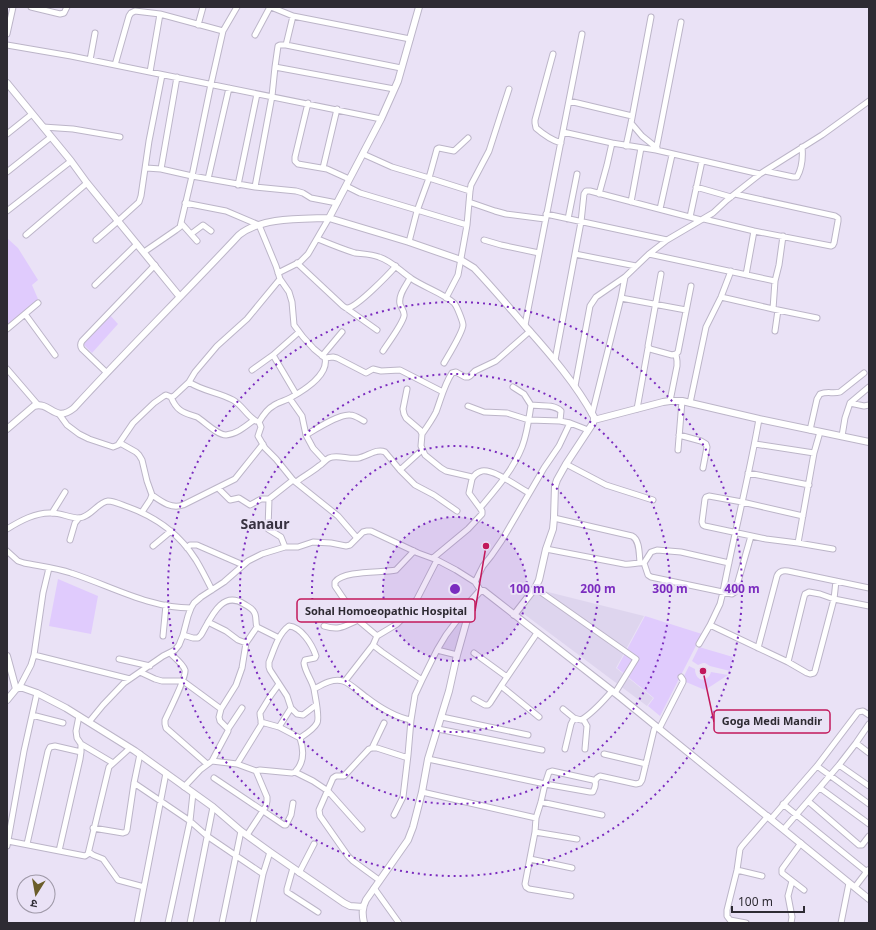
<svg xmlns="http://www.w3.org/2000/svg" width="876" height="930" viewBox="0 0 876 930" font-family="'Noto Sans','Noto Sans Devanagari',sans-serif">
<rect width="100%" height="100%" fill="#eae2f6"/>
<path fill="#ded5ee" d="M536 589 644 616 616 668 653 698 647 706 520 611Z
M469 604 457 655 438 648Z"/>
<path fill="#e0cbfd" d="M7 238 18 248 38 280 32 285 38 299 7 326Z
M108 313 118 324 92 353 80 341Z
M58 579 98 596 91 634 49 626Z
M645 616 702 634 660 716 648 706 654 698 617 668Z
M699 647 733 657 730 671 710 666 705 663H703L698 665 692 661Z
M689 666 695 669C695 682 708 683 711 672L728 675 705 690 686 682V678L684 676Z"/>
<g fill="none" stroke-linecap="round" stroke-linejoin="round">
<defs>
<path id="minor" d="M31 7 60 14 64 13 67 7
M271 7 293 16 410 39
M198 25 203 7
M7 34 13 7
M255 35 270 7
M7 45 71 56 381 119
M286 45 293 16
M553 54 535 120V123L536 128C544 135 551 140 561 143
M90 60 95 33
M115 65 129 16 131 13 135 11 160 14 223 31
M275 67 394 89
M150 72 160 14
M569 101 632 116
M308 103 295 157V161L298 164 327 169 349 179
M631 123 642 136 657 148
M43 127 73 129 120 137
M563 132 612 143 656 150 760 174
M7 134 32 114
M626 146 631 123 651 17
M656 150 681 22
M363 154 392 167 429 178 470 191
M146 168 161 169 192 176 255 187 296 191 303 193 311 198 337 203
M323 168 337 109
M161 169 177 77
M765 171 793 177H797C802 168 803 157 802 147
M7 172 51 137
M208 179 229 88
M238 185 257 94
M346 186 360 193 467 225
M255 187 272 96 275 67 278 46 280 45H286L401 68
M696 187 731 197
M599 194 607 165 612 143
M469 202 495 211 506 214 545 219
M631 202 641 148
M185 203 226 211 259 225 276 266 280 279 289 292 292 302 294 325 303 337 314 349 325 358 333 357 337 358 366 373 373 369 381 371 400 370 443 392
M660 209 672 155
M7 211 71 161
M546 214 667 240
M690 217 702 161
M568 219 577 174
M704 219 754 231 831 246 833 245 834 243 838 221V218L835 216 735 194
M181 223 197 241
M191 234 203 225 211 231
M26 235 87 183
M318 239C330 244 342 249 355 253 363 254 371 254 379 257 392 261 401 272 412 279 424 287 444 294 454 303 457 306 463 322 463 325 463 332 448 356 444 363
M96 240 118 221 139 202 141 196 149 141 162 75
M484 240 501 245 539 253
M409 242 417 211 429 178 437 149 439 148 454 151 468 138
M144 252 176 230 180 227 192 176 211 84 223 31 237 7
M575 254 636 266
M649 254 775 281
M297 263 343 306C345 308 346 308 348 308 358 306 388 275 396 266
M278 273 300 262 308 254 329 218
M661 274 648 346 650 349 672 355 676 354 678 352 691 286
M746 275 754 231
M95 285 137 244
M721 297 773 309 817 318
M446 298 458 275 467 225 470 191 471 185 489 151 509 89
M621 298 686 310
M346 308 377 330
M773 309 775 281 779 265 783 236
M25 314 55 355
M525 325 582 34
M7 329 38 303
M775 331 778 310
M383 351C388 343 402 325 404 316 405 311 401 308 400 304 398 295 406 286 410 278
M273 355 296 394
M322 356 342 332
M325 358C329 375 303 391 290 398 285 401 278 402 273 406 267 409 262 417 259 422L261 427 258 436 265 448 276 459 293 480 338 516 357 538
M555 360 581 222 584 194 586 191H590L701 220
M7 369 38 405
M252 370 273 355 299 332
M106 372 82 349C80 346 80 344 82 341L155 265
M189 382C202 391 218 392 233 400 242 405 247 416 256 421
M575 386 590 306 596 297 625 277 649 254 667 240 713 213 727 200 760 174 822 135 869 101
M513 387 524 394 531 405
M407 389 403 409 404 414 406 418 420 430 422 434 421 446 425 455 441 468 446 471 472 477
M171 397C173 402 176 407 180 410 185 414 192 415 197 417 205 422 217 435 226 435 237 434 246 426 254 420
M290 399 302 416 306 435 313 448 325 461
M670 401 677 366V361L676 354
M690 403 706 327 721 297 731 271
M850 403 864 406 869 405
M468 406 484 412 507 413 529 420 560 421 570 423 588 430
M637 409 648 348
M59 414 67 425 79 434 89 439 113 447 118 445 133 423 154 403 164 396 166 395 171 397 174 396 189 382 195 372 217 346 247 319 280 279
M592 414 621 298 625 277
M810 430 817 399 820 394C827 391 833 394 840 392L864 373
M422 434C427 427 432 420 436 412 441 399 444 385 452 373L456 372 465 377H468L470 376 475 371 496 361 530 331
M306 435C316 429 339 414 350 415 355 415 360 419 364 421
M679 435 701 441 706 444 707 447 703 468
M842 436 845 418 850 403 869 387
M120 443 136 452 139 455 142 460 147 481 152 495 150 500 142 512
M755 444 814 453
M678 450 682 401
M566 464 606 485 653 500
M400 470 422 450
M748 473 809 485
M296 482C304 476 312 472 319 466 323 464 325 460 329 458 337 454 349 460 359 458 368 456 377 448 385 452L400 470 415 485 434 495 457 511
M218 488 230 500 239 498 250 505 261 499H269
M152 495C162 502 171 509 183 505L235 479 263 444
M480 508C496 489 513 470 522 447 527 434 529 419 531 405 540 406 554 404 561 411L560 421
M52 513 65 492
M803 516 742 502 709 496 706 497 705 499 702 522 703 525 705 526 766 539 798 543 833 549
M554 518 632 536C640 540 639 554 640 562
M7 529C20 521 36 512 52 513 61 513 70 518 79 518 91 517 98 502 108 501 114 501 122 505 128 507 156 517 180 535 196 560 202 570 207 580 212 590
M70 540 75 523 79 518
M798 543 814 453 820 432
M153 546 171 531
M285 547 281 537 268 529 269 499 293 480
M187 548 190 545H197L243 565
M546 549 624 564C631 565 638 562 644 563L648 575 651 577 732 594 735 592 751 536
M7 551 18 561 24 563C39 566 57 568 71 573 111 586 149 608 191 608
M433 558 468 529 482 514V511L480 508 469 493 472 479C474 475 478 472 482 471 494 469 518 487 529 493
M644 563 651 552 657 550 681 552 729 563
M475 582 483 566 491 556 502 540 544 468 559 446 570 423
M535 588 636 659 615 693
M208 622 226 631 238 640 246 643
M710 625 720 604 723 592C734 534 749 477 759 419
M324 626C340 631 344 626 358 620
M183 635 193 638H198L201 635C210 620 221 589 244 604 247 606 252 608 254 612 257 616 255 622 257 627L279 638
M163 636 166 605
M377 636 358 620 335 586V582C344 570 382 573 396 570L414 551
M699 644 710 625 788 662 807 673 810 674 814 673 815 671 834 599 836 581
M373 645 382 652 422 680
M758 648 777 576C779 571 783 570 788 571L869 588
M170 653C174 657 183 664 185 670 187 676 169 711 165 720V724L166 728 207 764
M474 653 507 677
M34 655 130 679
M457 655 437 650 446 635 470 603
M119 659 150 666
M788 662 804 597 805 594 809 592 820 594 834 599 869 606
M140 672 155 679 162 681H183L221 709
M345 681 373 645 377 636 397 624 407 614 417 599 437 560
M501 686 539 717
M19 688 31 665 34 655 43 593 49 568
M314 689C323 684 333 678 343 681 350 683 360 693 366 697 379 707 394 717 411 720
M474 699 485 705H488L490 703 501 686 537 633
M563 709 574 718 581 720C593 713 603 701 612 691
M32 715 63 723
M79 716 76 731 77 738 81 744 113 763
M442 717 528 735
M583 719 587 726 585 749
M89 722 103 705 124 683 163 656 175 650 179 645 183 635 188 616 191 608 194 603 201 597 224 582 248 561 262 554 285 547H298L313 542 331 543 346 546 350 545 363 532 367 531H371L418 553 437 560 456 570 475 582 481 591
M279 727 291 708
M228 729 242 708
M438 729 542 750
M659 729 683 682V680L681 677
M300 738C306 734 314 729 317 723 320 718 315 696 314 689 312 680 305 672 304 663L305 660 315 658 316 656C312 644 301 627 289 626 278 634 274 650 269 662V667L270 670 287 696 291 708 297 714 303 715 316 705
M856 743 869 753
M372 748 384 723
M565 749 571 724 574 718
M604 754 646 764
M428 759 545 784 590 792H593C595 788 597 782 593 780L552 771 549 772 545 784 541 802 536 818 535 832 525 884 526 887 529 889 571 896
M212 761 228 731V729L220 721 219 717 221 709 236 685 242 668 246 643 257 627
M237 764 261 725C262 721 260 718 260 713L271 695 279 684
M839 765 869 786
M817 766 869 804
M256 771 260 770 292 773 295 772C305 762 304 750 300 738L279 727 261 722
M295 772 313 781 328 791 362 829
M214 778 284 825H286L291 815 293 803
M595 781 597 778 600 776 636 784 640 783 642 780 654 730 656 726
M134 783 190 821 207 836 263 874
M184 787 200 770 212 761 237 764 256 771 267 797V801L266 806 247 835
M820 788 869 824
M422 792 536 818
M808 801 859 845H862L869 836
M541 802 602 815
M783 804 867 872
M394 815 403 797 408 755
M771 819 817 766 858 712 863 711 869 715
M93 828 123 833 126 832 127 830 134 783 140 754
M784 829 839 765 856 743 869 724
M535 832 577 839
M8 841 85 856 88 854 108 771 109 767 130 748
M801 843 782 869V873L804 890
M27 844 48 751 50 747 55 746 81 752
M7 846 24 751 37 693
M59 851 80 759 81 752V744
M89 852 93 855 103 859 118 880 144 887
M530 859 572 868
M293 868 287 889V892L318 912
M737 870 762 876
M299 873 314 844
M379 880 353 861 348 856 320 816 319 810 333 778 336 776H344L369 749 372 748H377L405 757 408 755 411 720 415 695 422 680 437 650
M855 887 868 870
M374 888 399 923
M137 923 166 773
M168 923 190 821 193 793
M190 923 213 807
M222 923 241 831
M253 923 263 874 270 852
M746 923 730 920 727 916V910L737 870 740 849 742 846 768 816
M791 923 792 917 788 896 792 881
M841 923 849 883"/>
<path id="tertiary" d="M419 7 398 81 381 119 329 218 409 242 461 260 474 268C492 287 509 307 526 327 551 355 576 384 594 417V420L593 423 566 464 557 480 555 486 554 518 553 529 546 549 539 580 535 588 514 615
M7 83 71 161 87 183 180 297
M594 420 663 402 670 401H682L759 419 869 442
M7 429 34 406C51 401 54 424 74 408 128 349 185 293 239 235 261 217 302 219 329 218
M7 656 16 689
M7 700 16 689 19 688H23L37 693 66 708 135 751 213 807 241 831 270 852 344 903 350 906 363 907
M364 923C362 914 362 908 366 900L408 840 413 827 422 792 428 759 449 691 457 655 468 616 470 603 471 601 479 592 481 591H484L620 697 869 899"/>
</defs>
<use href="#minor" stroke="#bcb5c8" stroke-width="7"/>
<use href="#tertiary" stroke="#bcb5c8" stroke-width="8"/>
<use href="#minor" stroke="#fff" stroke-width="5"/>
<use href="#tertiary" stroke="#fff" stroke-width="6"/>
</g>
<circle cx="455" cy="589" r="72" fill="#7b2cbf" fill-opacity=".12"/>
<g fill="none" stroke="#7b2cbf" stroke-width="2" stroke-dasharray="2 4">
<circle cx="455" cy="589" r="72"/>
<circle cx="455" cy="589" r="143"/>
<circle cx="455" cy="589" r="215"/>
<circle cx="455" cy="589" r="287"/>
</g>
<g text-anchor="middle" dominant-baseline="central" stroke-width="4" stroke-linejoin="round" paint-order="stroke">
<g font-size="14" font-weight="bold" fill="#383241" stroke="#eae2f6">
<text x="265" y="523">Sanaur</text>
</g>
</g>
<circle cx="455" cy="589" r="6" fill="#7b2cbf" stroke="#eae2f6" stroke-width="2"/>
<g font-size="12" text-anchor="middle" font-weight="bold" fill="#7b2cbf" stroke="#eae2f6" stroke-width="4" stroke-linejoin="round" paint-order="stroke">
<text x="527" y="593">100 m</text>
<text x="598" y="593">200 m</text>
<text x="670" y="593">300 m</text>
<text x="742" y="593">400 m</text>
</g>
<path fill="none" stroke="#c2185b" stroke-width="1.5" d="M486 546L475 611M703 671L714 722"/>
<g fill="#c2185b" stroke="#eae2f6" stroke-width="1.5">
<circle cx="486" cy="546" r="4"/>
<circle cx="703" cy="671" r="4"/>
</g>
<g fill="#eae2f6" stroke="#c2185b" stroke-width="1.5">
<rect x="297" y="599" width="178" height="23" rx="4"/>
<rect x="714" y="710" width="116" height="23" rx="4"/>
</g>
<g font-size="11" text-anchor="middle" font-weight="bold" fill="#2e2b33">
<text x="386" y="615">Sohal Homoeopathic Hospital</text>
<text x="772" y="725">Goga Medi Mandir</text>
</g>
<rect width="876" height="930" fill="none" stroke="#2e2b33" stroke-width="16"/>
<g transform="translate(36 894) rotate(191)"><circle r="19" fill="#eae2f6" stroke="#9f99a8"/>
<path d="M0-3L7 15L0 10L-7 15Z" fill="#6b5d2a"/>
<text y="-6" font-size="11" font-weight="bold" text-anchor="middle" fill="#2e2b33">उ</text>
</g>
<path d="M732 906v6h72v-6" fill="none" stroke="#2e2b33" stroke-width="2"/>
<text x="738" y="906" font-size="12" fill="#2e2b33" stroke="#eae2f6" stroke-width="3" paint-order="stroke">100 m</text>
</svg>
